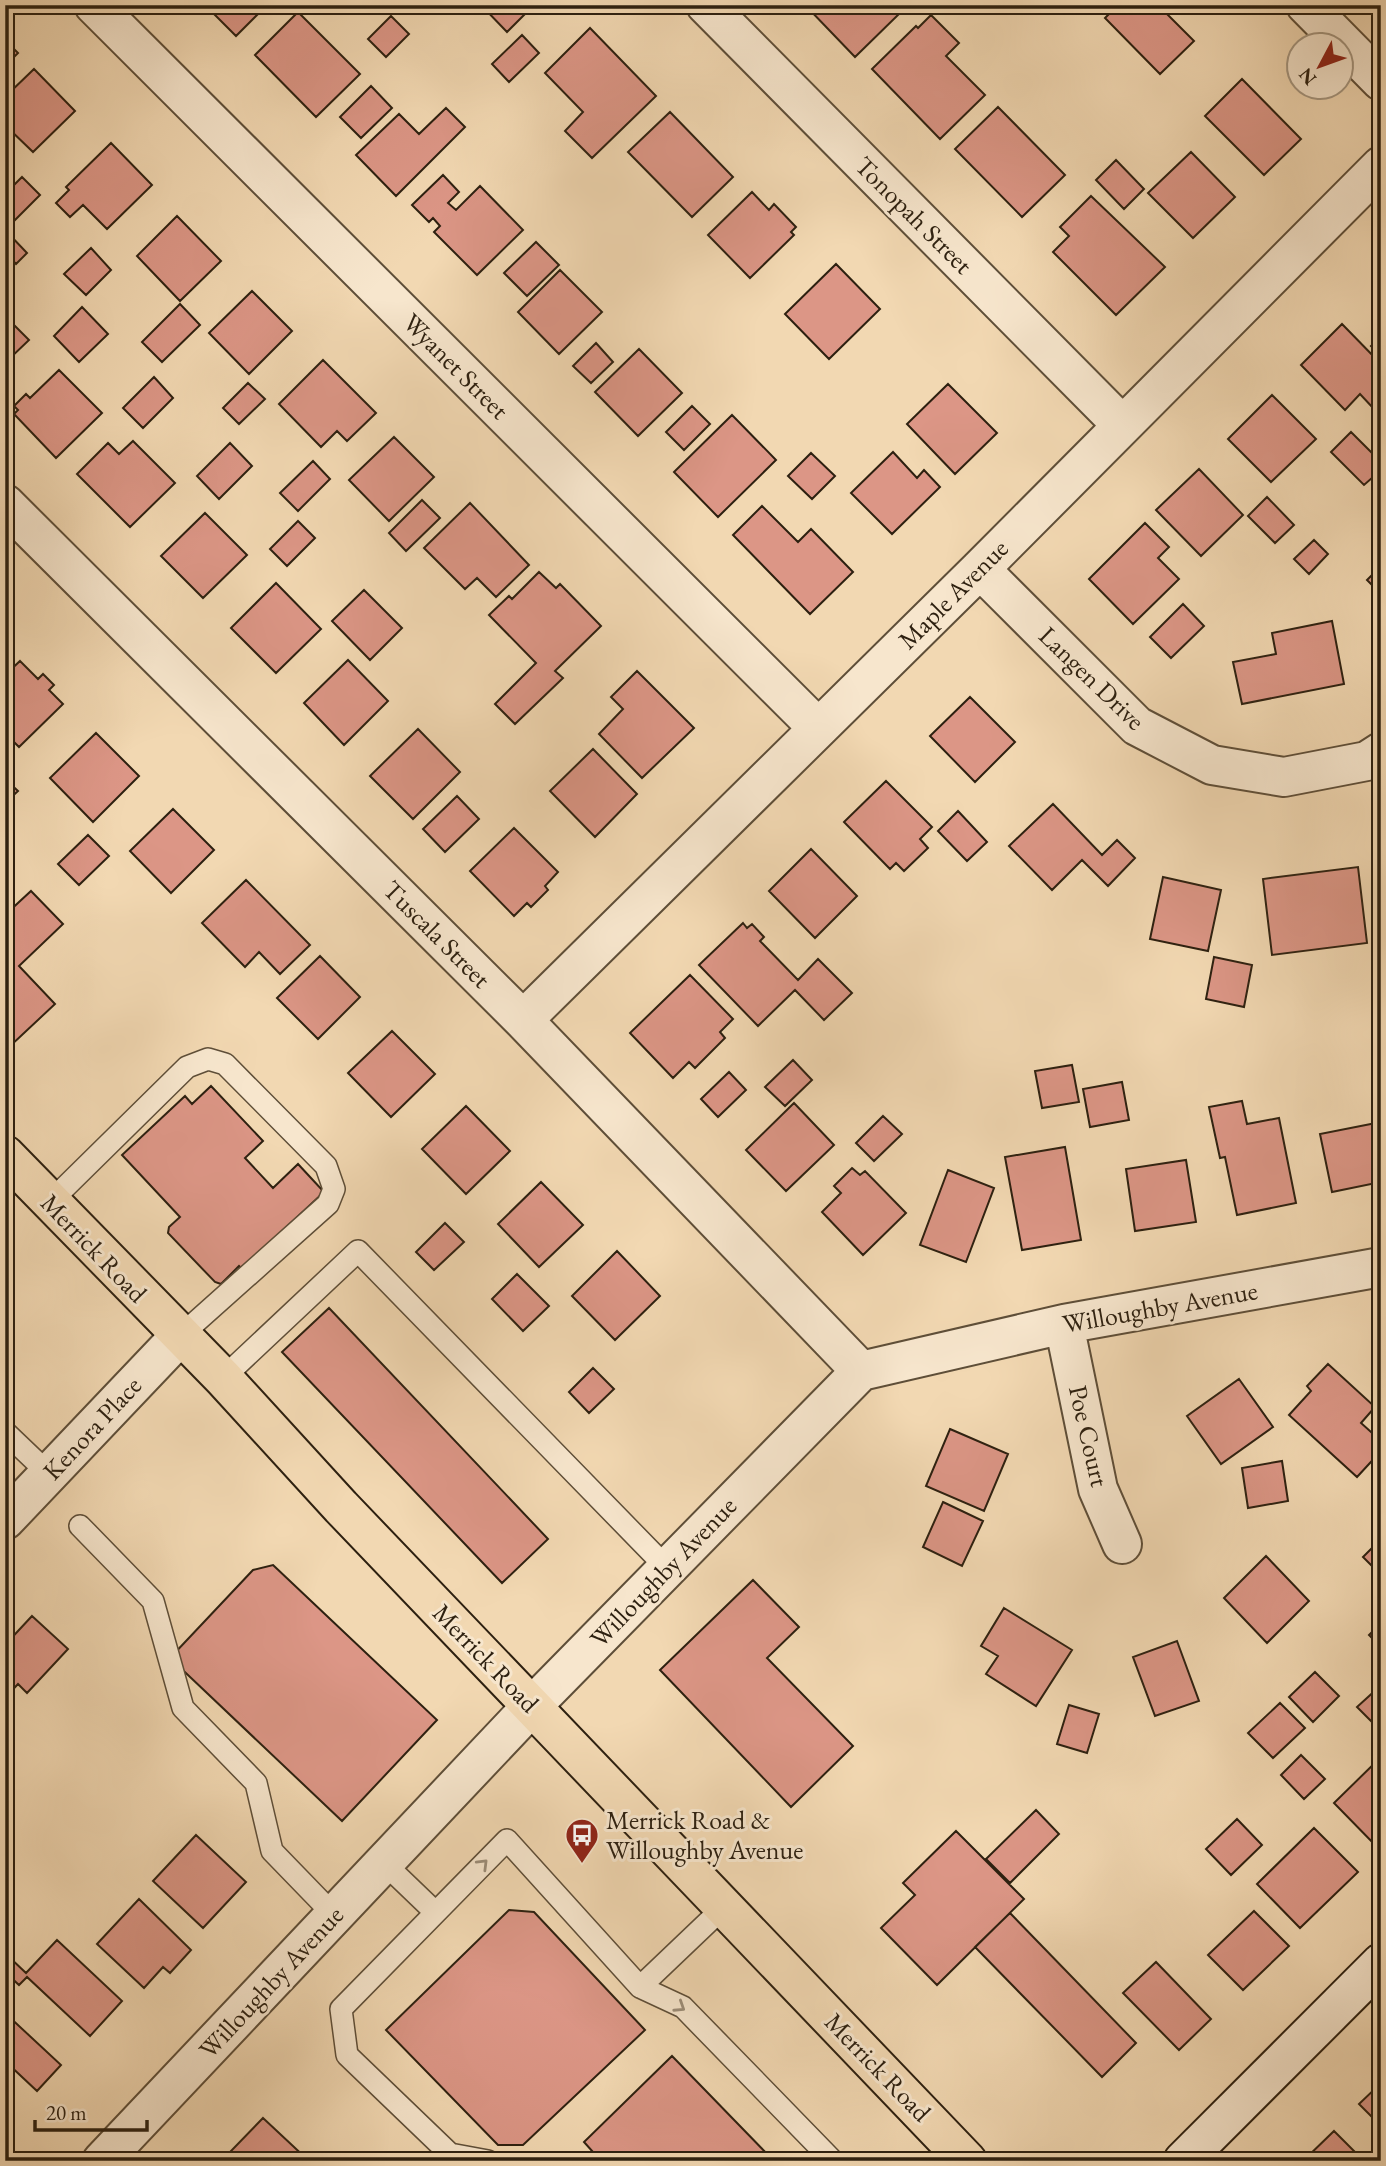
<svg xmlns="http://www.w3.org/2000/svg" width="1386" height="2166" viewBox="0 0 1386 2166" font-family="'EB Garamond',serif">
<rect width="100%" height="100%" fill="#f2d8b2"/>
<filter id="stains"><feTurbulence type="fractalNoise" baseFrequency=".00286" numOctaves="4"/><feColorMatrix values="0 0 0 0 .2 0 0 0 0 .09 0 0 0 0 .02 0 0 0 .5 -.17"/></filter>
<radialGradient id="worn" r=".72"><stop offset=".6" stop-color="#630" stop-opacity="0"/><stop offset="1" stop-color="#630" stop-opacity=".3"/></radialGradient>
<path fill="#dc9686" stroke="#2d2010" stroke-width="2" d="M205 5H267L236 36Z
M481 5H534L507 32Z
M805 5H892L900 13 855 57Z
M1118 5H1158L1194 41 1160 74 1105 18Z
M298 12 360 74 316 117 255 55Z
M931 15 959 43 946 56 985 95 940 139 872 69 916 26 918 28Z
M391 16 409 34 386 57 368 39Z
M590 28 656 96 592 158 565 131 583 112 545 73Z
M522 35 539 53 509 82 492 64Z
M5 40 18 53 5 66Z
M34 69 75 111 33 152 5 125V97Z
M1242 79 1301 139 1264 175 1205 116Z
M371 86 392 108 361 138 340 117Z
M998 107 1065 175 1022 217 955 149Z
M446 108 465 127 396 196 356 155 399 114 419 134Z
M670 112 733 177 692 217 628 152Z
M111 143 152 185 107 229 83 205 70 217 56 203 69 190 66 187Z
M1191 152 1235 197 1193 238 1148 193Z
M1116 160 1144 189 1124 209 1096 180Z
M443 175 459 192 448 203 456 210 480 186 523 230 477 275 434 232 440 226 433 218 429 222 412 205Z
M22 177 40 195 12 223 5 216V194Z
M752 192 769 210 774 204 796 227 791 232 794 235 750 278 708 235Z
M1091 196 1165 267 1116 315 1053 252 1069 236 1060 227Z
M177 216 221 261 180 301 137 256Z
M7 232 27 253 16 264 5 252Z
M536 242 559 265 527 296 504 273Z
M91 248 111 270 86 295 64 274Z
M836 264 880 309 829 359 785 314Z
M560 270 602 312 559 354 518 312Z
M252 291 292 331 249 374 209 333Z
M180 304 200 325 162 362 142 342Z
M82 307 108 334 79 362 54 336Z
M5 316 29 340 5 363Z
M1342 324 1381 364V402L1374 409 1360 394 1345 410 1301 365Z
M1381 337V356L1371 346Z
M596 343 613 362 591 383 573 366Z
M639 349 682 393 638 436 595 392Z
M323 360 376 413 347 441 337 431 321 447 279 404Z
M59 370 102 413 56 458 14 414 18 410 14 406 26 394 30 398Z
M154 377 173 398 143 428 123 408Z
M248 383 265 399 239 424 223 408Z
M948 384 997 433 955 474 907 424Z
M1272 395 1316 439 1271 482 1228 439Z
M692 406 710 424 684 450 666 432Z
M732 415 776 460 718 517 674 472Z
M1351 432 1381 462V470L1364 485 1331 452Z
M394 437 434 477 389 521 349 480Z
M133 441 175 483 130 527 77 474 108 443 119 454Z
M230 443 252 466 219 499 197 476Z
M893 452 917 478 924 470 940 487 892 534 851 493Z
M811 453 835 476 812 499 788 476Z
M313 461 330 479 298 511 280 493Z
M1199 469 1243 515 1201 556 1156 510Z
M1267 497 1294 525 1275 543 1248 516Z
M422 500 440 518 406 551 389 533Z
M470 503 529 565 496 597 477 578 465 589 424 548Z
M762 506 798 542 811 529 853 572 810 614 733 535Z
M205 513 247 555 203 598 161 556Z
M298 521 315 538 287 566 270 549Z
M1145 523 1169 547 1158 558 1179 579 1133 624 1089 579Z
M1314 540 1328 554 1309 574 1294 559Z
M1381 566V594L1367 580Z
M539 572 556 588 560 584 601 626 555 671 563 678 515 724 495 704 536 663 489 615 509 596 512 599Z
M276 583 321 629 276 673 231 628Z
M364 590 402 628 370 660 332 621Z
M1183 604 1204 626 1171 658 1150 637Z
M1332 621 1344 684 1242 704 1233 662 1276 654 1272 633Z
M348 660 388 701 344 745 304 703Z
M20 661 38 679 43 674 54 685 49 690 63 704 19 747 5 733V675Z
M637 671 694 728 642 778 599 734 623 709 611 697Z
M970 697 1015 742 975 782 930 736Z
M418 729 460 772 413 819 370 776Z
M96 733 139 776 93 822 50 778Z
M593 749 637 794 595 837 550 791Z
M5 779 18 791 5 803Z
M886 781 932 827 920 839 928 848 904 871 896 863 890 869 844 822Z
M457 796 479 819 445 852 423 829Z
M1053 804 1102 855 1117 840 1135 858 1108 886 1082 860 1052 890 1009 846Z
M173 809 214 850 171 893 130 851Z
M958 811 987 842 967 861 938 831Z
M514 828 558 872 545 886 548 890 531 907 527 903 514 916 470 871Z
M88 835 109 856 79 885 58 864Z
M811 849 857 896 815 938 769 891Z
M1358 867 1367 943 1272 955 1263 879Z
M1163 877 1221 890 1208 951 1150 939Z
M246 880 310 945 280 974 259 952 245 967 202 923Z
M31 891 63 924 19 966 55 1004 7 1049 5 915Z
M743 923 747 928 752 924 764 937 760 941 798 980 818 959 852 993 824 1020 795 990 758 1026 699 965Z
M320 956 360 997 318 1039 277 998Z
M1214 957 1252 965 1244 1007 1206 999Z
M690 975 733 1019 720 1032 725 1038 695 1068 689 1062 673 1078 630 1033Z
M392 1031 435 1074 391 1117 348 1073Z
M793 1060 812 1080 785 1106 765 1087Z
M1072 1065 1079 1102 1042 1108 1035 1071Z
M729 1072 746 1090 718 1117 701 1099Z
M1122 1082 1129 1120 1090 1127 1083 1089Z
M211 1086 263 1141 245 1158 273 1188 298 1164 324 1192 242 1269 239 1266 221 1284 215 1282 168 1233 169 1227 180 1217 122 1155 185 1096 192 1104Z
M1242 1101 1247 1124 1279 1118 1296 1203 1237 1215 1225 1157 1220 1158 1209 1107Z
M794 1103 834 1145 786 1191 746 1150Z
M466 1106 510 1151 466 1194 422 1149Z
M883 1116 902 1134 874 1161 856 1143Z
M1381 1122V1182L1332 1192 1320 1134Z
M1065 1147 1081 1240 1022 1250 1005 1157Z
M1186 1160 1196 1222 1135 1231 1126 1169Z
M852 1168 860 1175 865 1171 906 1213 863 1255 822 1212 841 1193 834 1186Z
M948 1170 994 1188 966 1262 920 1245Z
M541 1182 583 1225 539 1267 498 1224Z
M445 1223 464 1242 434 1270 416 1252Z
M617 1251 660 1296 615 1340 572 1296Z
M517 1274 549 1306 523 1331 492 1299Z
M329 1308 548 1539 502 1583 282 1352Z
M1328 1364 1375 1407 1361 1423 1381 1441V1451L1357 1477 1289 1415 1311 1391 1307 1386Z
M593 1368 614 1389 589 1413 569 1392Z
M1239 1379 1273 1427 1221 1464 1187 1416Z
M950 1429 1008 1454 984 1511 926 1486Z
M1282 1461 1288 1501 1248 1508 1242 1468Z
M943 1502 983 1521 962 1566 923 1547Z
M1381 1539V1575L1363 1557Z
M1266 1556 1309 1601 1267 1643 1224 1598Z
M273 1565 437 1720 342 1821 170 1658 253 1570Z
M753 1580 799 1627 767 1658 853 1746 791 1807 660 1670Z
M1004 1608 1072 1650 1036 1706 986 1674 998 1656 981 1646Z
M32 1616 68 1649 27 1693 18 1684 5 1698V1645Z
M1381 1623V1647L1369 1635Z
M1177 1641 1199 1701 1155 1716 1133 1657Z
M1315 1672 1339 1696 1313 1722 1289 1697Z
M1378 1688 1381 1691V1731L1357 1707Z
M1280 1703 1305 1728 1273 1758 1248 1733Z
M1069 1705 1099 1714 1087 1753 1057 1744Z
M1301 1755 1325 1779 1304 1799 1281 1775Z
M1381 1757V1851L1334 1803Z
M1036 1810 1059 1834 1010 1883 986 1859Z
M1237 1819 1262 1845 1231 1875 1206 1849Z
M1314 1828 1358 1872 1300 1928 1257 1884Z
M956 1831 1024 1899 937 1985 881 1928 915 1895 903 1883Z
M196 1835 246 1882 203 1928 153 1881Z
M139 1899 191 1950 170 1973 163 1967 144 1988 97 1944Z
M509 1910 534 1912 645 2030 523 2145H498L386 2030Z
M1254 1911 1289 1946 1243 1990 1208 1955Z
M1010 1913 1136 2043 1102 2077 975 1947Z
M57 1940 122 2001 90 2036 27 1977 19 1985 5 1972V1953L26 1973Z
M1156 1962 1211 2019 1179 2050 1123 1993Z
M5 2013 61 2065 37 2091 5 2061Z
M672 2056 774 2161H601L584 2142Z
M1381 2083V2126L1359 2104Z
M263 2118 309 2161H241L231 2151Z
M1334 2131 1364 2161H1303Z"/>
<g fill="none" stroke-linecap="round" stroke-linejoin="round">
<defs>
<path id="lane" d="M50 1202 187 1067 208 1059 225 1064 326 1166 334 1189 328 1204 179 1337
M223 1378 358 1251 666 1567
M5 1432 49 1474
M80 1526 153 1601 183 1708 256 1783 272 1851 334 1915
M384 1863 435 1912
M640 1987 725 1906
M488 2161 450 2154 347 2055 341 2009 507 1840 640 1987 683 2007 833 2161"/>
<path id="street" d="M94 5 818 728
M706 5 1122 425
M1306 5 1381 81
M5 504 523 1020 861 1371
M980 569 1137 726 1212 765 1284 777 1367 761 1381 752
M523 1020 980 569 1381 166
M1064 1324 1098 1489 1122 1544
M5 1520 179 1337
M102 2161 532 1706 861 1371 1064 1324 1381 1267"/>
<path id="secondary" d="M1183 2161 1381 1963"/>
<path id="primary" d="M5 1155 223 1378 341 1507 967 2161"/>
</defs>
<use href="#lane" stroke="#5e4e38" stroke-width="24"/>
<use href="#street" stroke="#5e4e38" stroke-width="42"/>
<use href="#secondary" stroke="#2d2010" stroke-width="42"/>
<use href="#primary" stroke="#2d2010" stroke-width="42"/>
<use href="#lane" stroke="#f7e6cd" stroke-width="21"/>
<use href="#street" stroke="#f7e6cd" stroke-width="38"/>
<use href="#secondary" stroke="#f7e6cd" stroke-width="38"/>
<use href="#primary" stroke="#f2d8b2" stroke-width="38"/>
</g>
<defs><path id="oneway-chevron" d="M-2-3.5L2.5 0L-2 3.5" fill="none" stroke-width="1.6" stroke-linecap="round" stroke-linejoin="round" transform="scale(1.75)"/></defs>
<g stroke="#9c8d78">
<use href="#oneway-chevron" transform="translate(483 1864) rotate(-45)"/>
<use href="#oneway-chevron" transform="translate(680 2007) rotate(33)"/>
</g>
<defs>
<symbol id="bus-pin" viewBox="-11 -11 22 30"><path d="M0 17L-7.5 6A9.5 9.5 0 1 1 7.5 6Z" fill="#8f2418" stroke="#f7e6cd"/><path d="M-5-6H5V4H4V6H2V4H-2V6H-4V4H-5ZM-3.5-4V0h7V-4ZM-3.5 1.2v1.5H-2V1.2ZM2 1.2v1.5H3.5V1.2Z" fill="#fff"/></symbol>
</defs>
<g fill-rule="evenodd">
<use href="#bus-pin" x="563" y="1816" width="38" height="52"/>
</g>
<g text-anchor="middle" dominant-baseline="central" stroke-width="6" stroke-linejoin="round" paint-order="stroke">
<g font-size="26" fill="#2d2010" stroke="#f7e6cd">
<text transform="translate(914 215) rotate(45)">Tonopah Street</text>
<text transform="translate(456 366) rotate(45)">Wyanet Street</text>
<text transform="translate(953 594) rotate(-45)">Maple Avenue</text>
<text transform="translate(1092 678) rotate(44)">Langen Drive</text>
<text transform="translate(437 934) rotate(45)">Tuscala Street</text>
<text transform="translate(94 1248) rotate(46)">Merrick Road</text>
<text transform="translate(1160 1307) rotate(-10)">Willoughby Avenue</text>
<text transform="translate(92 1428) rotate(-47)">Kenora Place</text>
<text transform="translate(1089 1436) rotate(77)">Poe Court</text>
<text transform="translate(663 1572) rotate(-46)">Willoughby Avenue</text>
<text transform="translate(486 1658) rotate(46)">Merrick Road</text>
<text transform="translate(271 1982) rotate(-47)">Willoughby Avenue</text>
<text transform="translate(878 2067) rotate(46)">Merrick Road</text>
</g>
<g font-size="26" fill="#2d2010" stroke="#f7e6cd" text-anchor="start">
<text x="606" y="1820">Merrick Road &amp;<tspan x="606" dy="30">Willoughby Avenue</tspan></text>
</g>
</g>
<rect width="1386" height="2166" fill="none" stroke="#f2d8b2" stroke-width="28"/>
<rect x="7" y="7" width="1372" height="2152" fill="none" stroke="#2d2010" stroke-width="3.5"/>
<rect x="14" y="14" width="1358" height="2138" fill="none" stroke="#2d2010" stroke-width="2"/>
<g transform="translate(1320 66) rotate(229)"><circle r="33" fill="#f7e6cd" stroke="#a69781" stroke-width="2"/>
<path d="M0-5L12 26L0 18L-12 26Z" fill="#8f2418"/>
<text y="-10" font-size="19" font-weight="bold" text-anchor="middle" fill="#2d2010">N</text>
</g>
<path d="M35 2120v10h112v-10" fill="none" stroke="#2d2010" stroke-width="3.5"/>
<text x="46" y="2120" font-size="21" fill="#2d2010" stroke="#f7e6cd" stroke-width="5" paint-order="stroke">20 m</text>
<rect width="100%" height="100%" filter="url(#stains)"/>
<rect width="100%" height="100%" fill="url(#worn)"/>
</svg>
